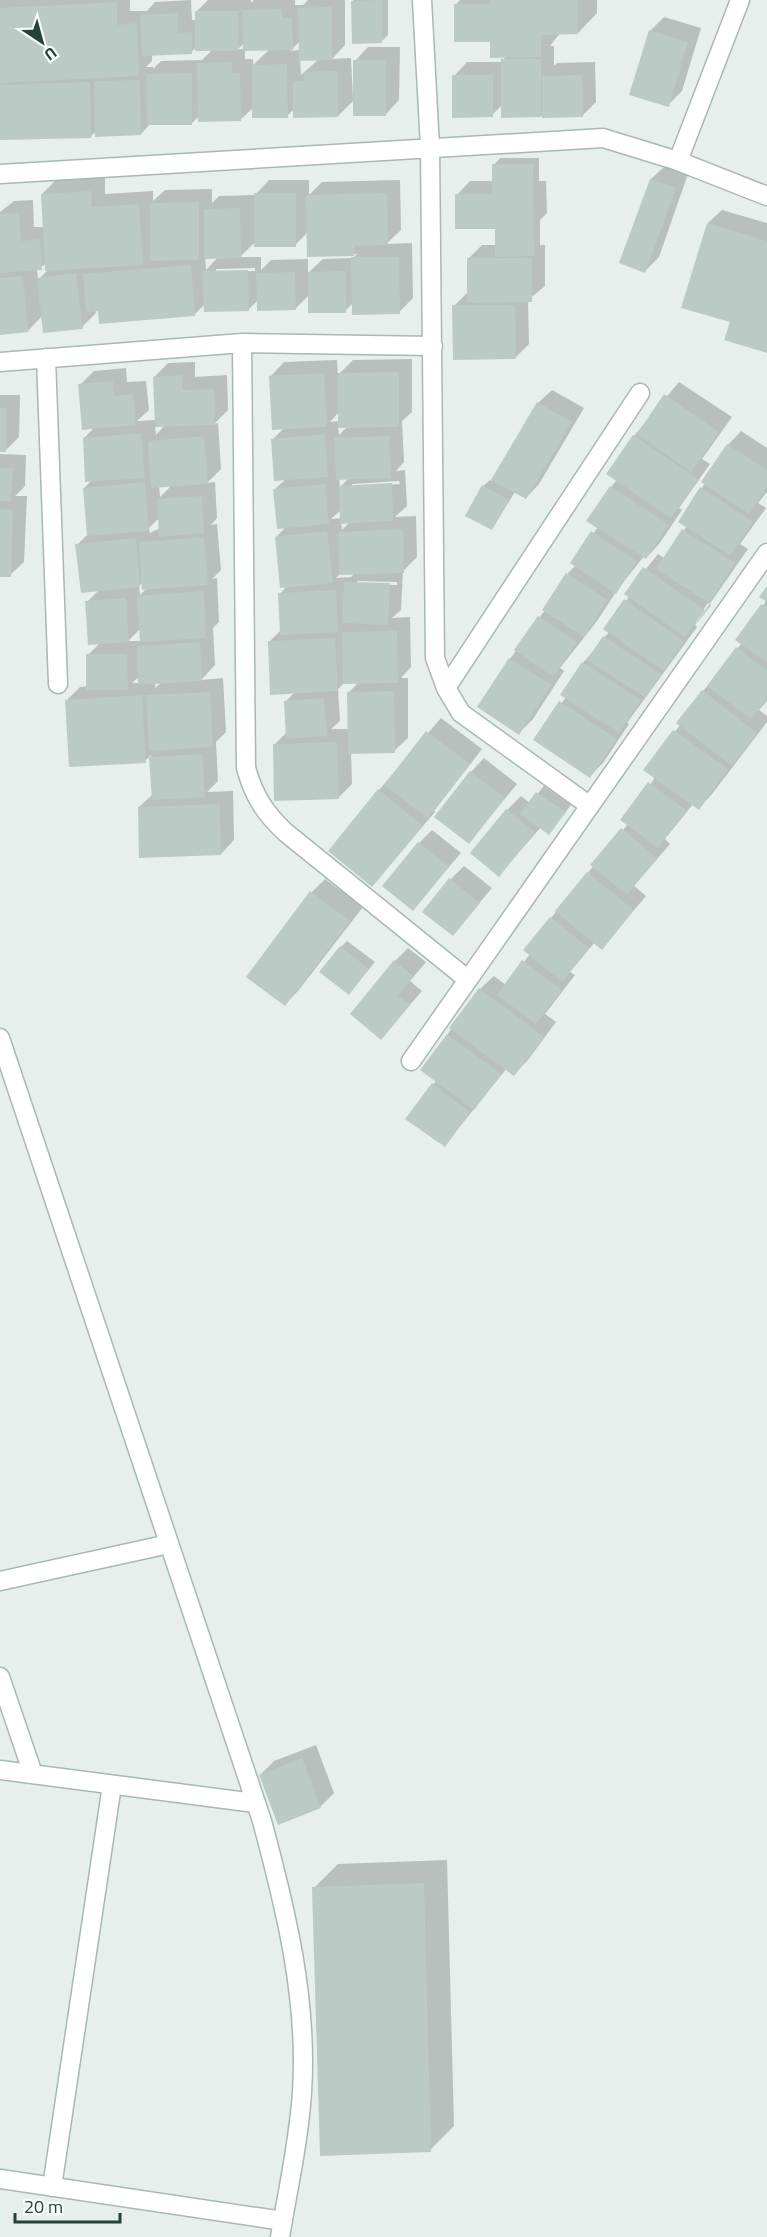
<svg xmlns="http://www.w3.org/2000/svg" width="767" height="2237" viewBox="0 0 767 2237" font-family="'Titillium Web',sans-serif">
<rect width="100%" height="100%" fill="#e6efeb"/>
<path fill="#0003" fill-rule="evenodd" d="M0 0H130V11H147L155 2 191 0 192 20H196V12L208 0H251V3L254 0H295V5H303L308 0H345V45L332 59 351 58 353 101 338 116 294 109 287 116 254 107 240 120 199 116 192 123 150 124 141 134 96 131 91 136 0 139ZM300 41V50L290 51ZM244 43V49H238ZM197 47 212 50 202 60 161 61 153 69V67H146L152 61V54L191 52ZM270 49 253 65V59H245V50ZM300 59H319L301 75Z
M354 0H388V35L381 42 352 2Z
M460 0H597V13L578 33H560L550 46H554V66L557 63 595 62 596 102 582 116H503L502 105 492 115 454 76 467 62H502L506 56 455 5Z
M664 17 701 28 682 91 668 105 650 31Z
M368 47H400L399 100 386 114 355 61Z
M500 158H539V181H546L547 213 540 220V245H545V286L528 300 529 344 515 358 454 306 468 292V259L482 245H497V229L457 195 470 181H494V165Z
M665 166 688 174 659 257 645 271 621 262 651 179Z
M105 178V194L153 191V201L165 190 212 189V203L219 196 255 195 269 180H309V195L322 182 400 180 401 230 386 244 412 243 413 298 399 312 353 303 345 311 310 294 295 309 258 300 248 310 205 304 194 315 95 310 96 313 82 327 43 315 28 331 0 334V212L14 201 33 200 34 227H44L42 194 56 180ZM308 232V255L357 254 353 258 323 259 308 273V259L271 260 261 270V257H240L255 242 295 245ZM205 257H218L206 270ZM46 264 47 271 38 280 37 269ZM255 268V271L216 272V269Z
M722 210 767 223V352L732 321 683 307 708 223Z
M412 359V412L402 421 404 462 396 471 405 470 407 506 395 517 416 516 417 557 403 571 401 610 392 618 410 617 411 667 401 678H408V738L394 751 351 752 352 784 339 797 274 745 287 732 286 701 295 692 269 642 281 630 280 594 287 586 276 537 287 526 274 490 286 479 273 439 284 428 271 376 284 362 337 360 338 375 353 360ZM339 412V421L330 422ZM338 426H348L339 435ZM339 478H349L340 487ZM399 481 400 484 352 487V484ZM341 510V518L331 519ZM341 522H350L342 530ZM355 573 351 577 336 578 340 574ZM357 581 397 582V585L357 584ZM345 682H359L349 692V729H331L340 721 338 689Z
M195 362V377L227 375 228 410 214 424 218 423 221 469 207 483 215 482 217 518 211 525 217 524 221 570 212 579 217 578 219 622 213 628 215 665 201 680 223 678 226 732 216 742 218 781 207 792 233 791 234 840 221 854 139 807 153 794 151 755 145 761 66 701 80 687 88 686V655L100 643 87 602 99 590 77 545 88 534 84 488 92 480 84 438 95 427 80 385 94 371 126 368 127 382 146 381 149 410 137 421 156 420 154 377 168 363ZM155 425H165L156 435ZM172 485 160 497 159 486ZM159 518 160 528 150 533 149 528ZM143 582 146 589 140 595 139 586ZM141 628V641H128ZM140 676V683H132ZM155 682H162L155 688Z
M679 382 732 417 702 459 710 464 679 508 682 510 659 544 646 558 644 556 618 589 597 621 560 668 564 671 533 719 519 733 510 659 545 610 567 574 576 565 572 563 598 527 611 487 617 480 634 436Z
M552 390 584 408 539 484 526 498 515 492 492 529 483 486 490 480 492 481 538 403Z
M0 395H20L19 437 5 451H0Z
M741 431 767 448V492L758 503 766 508 740 544 748 549 695 625 697 627 627 723 629 724 603 763 590 776 535 740 566 697 562 694 583 663 609 632 629 596 626 594 658 554 664 558 687 526 702 488 728 445ZM708 603 711 605 698 622H694Z
M0 454 26 455 25 486 15 496H27L24 562 10 575H0Z
M767 588V701L759 710 767 716V722L712 794 699 808 693 804 665 839 670 844 634 886 646 896 602 948 595 942 570 972 575 975 545 1014 556 1022 528 1060 514 1074 507 1068 445 1145 433 1084 437 1081 422 1070 480 989 494 976 506 985 530 954 551 918 628 824 655 777 645 770 681 724 678 722 742 643 766 600Z
M441 718 482 749 434 811 435 812 372 885 379 790Z
M484 758 517 784 469 842 471 772Z
M544 786 571 805 549 833 541 827 499 875 507 810 521 796 530 803Z
M432 830 461 853 412 909 419 843Z
M464 866 492 888 453 934 450 880Z
M325 879 363 907 298 991 285 1004 312 892Z
M347 941 375 962 355 986 341 947Z
M408 948 426 962 410 981 422 991 381 1038 395 961Z
M316 1745 334 1793 320 1807 260 1775 274 1761Z
M447 1860 454 2126 430 2150 314 1888 338 1864Z"/>
<path fill="#bbcac4" d="M382 0V43L352 44 351 1Z
M490 0H578V34L541 35V57L490 58V42H454V4H490Z
M117 2V25L137 23 139 76 0 83V8Z
M332 7V60L299 61 298 8Z
M282 9V18H292L293 50 243 51 242 10Z
M195 11H238V51H195Z
M178 13V33L192 32V54L142 56 140 15Z
M649 30 688 42 669 107 629 95Z
M501 59H541V117L501 118Z
M353 60H386V116H353Z
M232 62V73H240L241 121 198 122 197 63Z
M287 64 288 118H252V65Z
M338 71V117L293 118V81H304V72Z
M192 73V125H147L146 74Z
M452 75H493V117L452 118Z
M582 75 583 117 542 118V76Z
M140 80 141 135 95 137 94 81Z
M90 82 91 138 0 140V85Z
M492 164H533L534 256 495 257V229H455V194H492Z
M650 179 676 188 645 273 619 263Z
M91 191 92 207 139 204 143 265 45 271 41 194Z
M254 193H296V247H254Z
M387 193 388 245 354 246V256L307 257 306 195Z
M199 202V260L150 261V203Z
M240 208 241 258 204 259V209Z
M19 213 21 241 40 239 42 270 0 273V214Z
M707 223 767 241V353L724 340 730 322 681 308Z
M351 257H399L400 314 352 315Z
M467 258H532V302L467 303Z
M191 265 195 316 99 324 98 311 86 312 83 274Z
M248 270 249 311 204 312 202 271Z
M346 271V313H308V272Z
M295 272 296 310 257 311 256 273Z
M76 273 83 329 43 333 37 278Z
M23 276 28 332 0 335V278Z
M452 305H515L516 359 453 360Z
M399 372V427L338 428V373Z
M324 373 327 427 272 430 269 376Z
M182 375V390L214 389 215 425 155 427 153 377Z
M113 381 114 396 133 394 136 425 82 430 78 384Z
M664 394 719 432 691 472 637 434Z
M537 402 572 422 526 499 491 480Z
M0 408H6V452H0Z
M141 433 145 478 85 482 83 438Z
M325 434 328 477 274 481 271 439Z
M633 435 698 479 671 518 606 474Z
M204 436 208 484 151 488 148 441Z
M389 436 391 478 336 480 334 438Z
M727 444 767 470V487L749 514 701 482Z
M0 468H13L11 502 0 501Z
M145 482 149 531 87 536 83 488Z
M392 483 393 521 340 524 339 486Z
M325 484 329 524 277 529 273 489Z
M482 485 509 500 492 530 465 516Z
M610 486 669 525 646 559 586 521Z
M700 487 753 522 730 556 678 522Z
M202 496 204 533 159 537 157 499Z
M0 509 13 510 11 577H0Z
M403 529 404 573 339 575 338 532Z
M682 529 735 563 709 603 656 569Z
M327 531 333 583 280 588 275 537Z
M591 531 637 561 616 594 570 563Z
M204 537 208 585 142 590 139 542Z
M136 538 140 587 81 593 75 544Z
M643 567 705 610 685 637 624 594Z
M566 573 608 600 584 637 542 610Z
M344 582 390 583 388 625 342 623Z
M767 586V602L759 597Z
M336 590 338 632 280 635 278 593Z
M204 591 206 638 140 642 137 596Z
M126 598 129 642 88 645 85 601Z
M624 599 684 641 664 671 603 629Z
M761 604 767 608V662L735 640Z
M538 616 577 642 554 677 514 650Z
M397 631 398 683 343 684 342 632Z
M603 636 661 674 645 697 587 660Z
M335 638 338 691 270 695 268 641Z
M200 642 202 681 138 685 137 646Z
M736 647 767 670V699L751 719 707 686Z
M86 654H127L128 690H86Z
M509 658 552 685 519 735 477 707Z
M582 662 641 700 619 733 560 695Z
M702 690 757 733 732 766 676 723Z
M394 691 395 753 348 754 347 692Z
M210 692 213 747 149 751 146 695Z
M142 695 146 763 69 767 65 700Z
M324 698 327 736 286 739 284 701Z
M559 701 617 739 590 778 533 740Z
M673 730 728 769 699 810 643 770Z
M426 731 470 764 428 818 384 785Z
M337 742 339 799 274 801 273 744Z
M202 754 205 797 152 800 149 757Z
M470 771 505 798 469 844 434 817Z
M648 782 686 810 658 848 620 820Z
M378 789 423 826 372 887 328 851Z
M536 792 566 812 549 835 520 814Z
M220 804 221 855 139 858 138 807Z
M506 809 535 832 499 877 470 853Z
M621 828 657 858 627 895 590 865Z
M418 842 449 867 413 911 382 886Z
M587 872 634 910 602 950 555 911Z
M449 878 480 903 453 936 422 912Z
M310 891 350 921 285 1006 246 977Z
M550 917 589 948 562 982 523 950Z
M340 946 369 969 349 995 319 972Z
M394 960 413 976 398 996 410 1005 381 1040 350 1014Z
M522 960 562 990 536 1024 497 995Z
M479 988 544 1037 514 1076 449 1028Z
M447 1034 501 1074 474 1110 420 1070Z
M432 1083 470 1112 445 1147 405 1119Z
M302 1758 321 1808 278 1825 259 1775Z
M424 1883 431 2152 320 2156 312 1887Z"/>
<g fill="none" stroke-linecap="round" stroke-linejoin="round">
<defs>
<path id="minor" d="M422 0 430 147 435 658 446 688 461 713 590 806
M678 161 740 0
M0 174 603 138 678 161 767 196
M242 343 246 768C254 796 264 812 285 832L467 979
M46 358 58 684
M0 362 242 343 433 346
M446 688 640 393
M0 1038 262 1821C286 1910 308 2000 302 2092 299 2140 288 2189 280 2237
M411 1061 767 553
M0 1581 169 1544
M0 1677 33 1774
M0 1770 255 1803
M0 2179 283 2221
M52 2187 112 1785"/>
</defs>
<use href="#minor" stroke="#a8b8b2" stroke-width="21"/>
<use href="#minor" stroke="#fff" stroke-width="18"/>
</g>
<g transform="translate(42 42) rotate(144)" stroke="#f7fbf9" stroke-width="4.5" paint-order="stroke">
<path d="M0-4.5L10 22L0 15L-10 22Z" fill="#24423a"/>
<text y="-9" font-size="16" font-weight="bold" text-anchor="middle" fill="#24423a">U</text>
</g>
<path d="M15 2213v9h105v-9" fill="none" stroke="#24423a" stroke-width="3"/>
<text x="24" y="2213" font-size="18" fill="#24423a" stroke="#f7fbf9" stroke-width="4.5" paint-order="stroke">20 m</text>
</svg>
